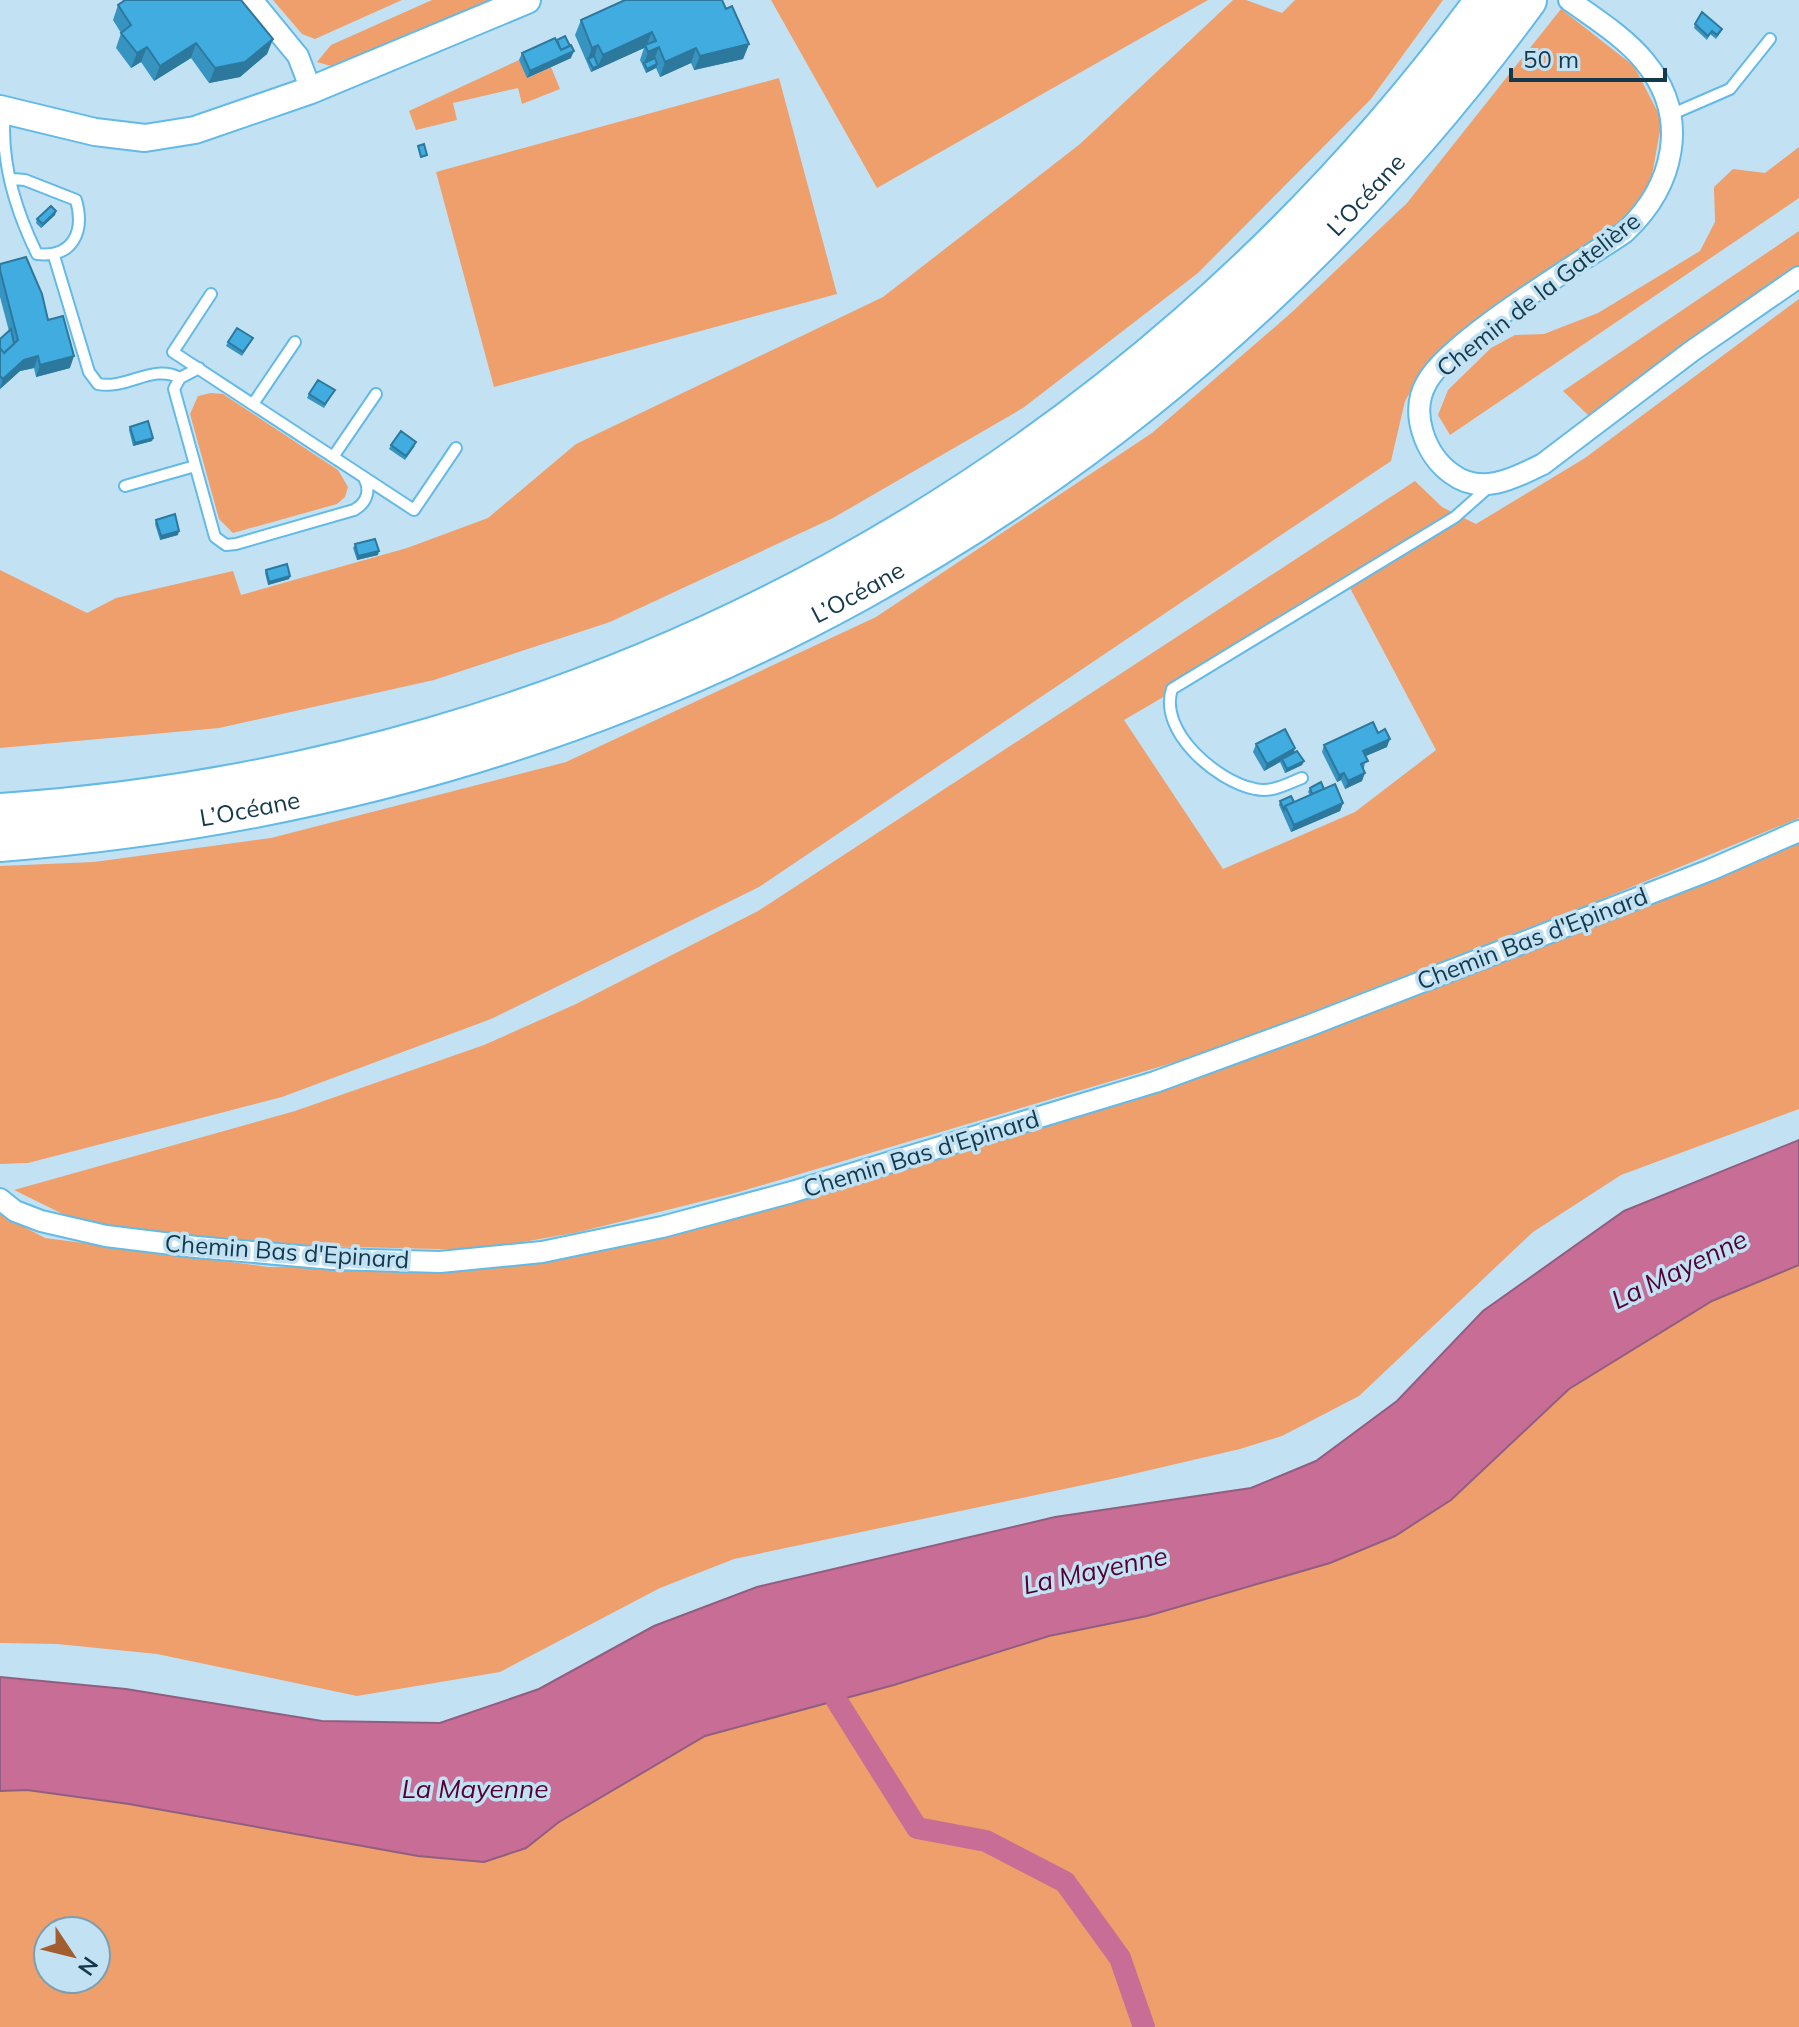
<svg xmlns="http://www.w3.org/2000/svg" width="1799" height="2027" viewBox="0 0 1799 2027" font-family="Mulish,sans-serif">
<rect width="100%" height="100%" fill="#c2e2f4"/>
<path fill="#ee9f6c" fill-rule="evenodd" d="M273 0H402L315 39 302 34Z
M432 0H498L331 66 317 62 331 45Z
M771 0H1208L877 188Z
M1233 0H1246L1282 13 1295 0H1443L1371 99 1198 273 1023 408 833 518 610 622 434 680 219 728 0 748V570L87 613 116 598 233 571 241 595 407 548 488 518 576 444 883 297 1080 144Z
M1561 9 1634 66 1662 120 1652 175 1642 199 1600 240 1552 266 1429 361 1405 401 1391 461 759 887 491 1019 282 1097 28 1163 0 1164V866L94 862 271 838 566 762 876 617 1152 433 1291 313 1407 203Z
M519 60 528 78 551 67 560 89 522 104 518 88 453 103 457 120 416 130 409 111Z
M779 78 837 294 494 387 436 172Z
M1799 147V198L1450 435 1438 415 1448 390 1491 348 1515 335 1544 334 1598 313 1700 251 1715 222 1714 187 1733 169 1765 173Z
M1799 231V265L1588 415 1563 391Z
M1799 299V818L1595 902 1206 1053 739 1192 579 1232 478 1250 312 1246 191 1237 77 1221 14 1190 295 1111 484 1045 576 1004 758 911 1415 481 1442 507 1476 524 1585 458ZM1350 588 1436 750 1355 812 1223 869 1124 720Z
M211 393 223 394 338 470 348 487 345 497 337 504 233 533 219 519 190 414 198 396Z
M1799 843V1109L1621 1175 1533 1232 1359 1396 1282 1436 1240 1449 1116 1478 734 1559 660 1588 500 1672 357 1696 157 1654 57 1644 0 1643V1214L45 1238 269 1267 491 1264 772 1206 1130 1102 1427 992Z
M1799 1265V2027H0V1791L27 1790 129 1804 418 1856 484 1862 526 1848 559 1822 705 1736 894 1685 1049 1636 1147 1616 1330 1563 1395 1536 1451 1500 1569 1389 1712 1301ZM48 1931H96V1979H48Z"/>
<path fill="#c86e96" stroke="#925e80" stroke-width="2" d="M1799 1140V1265L1712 1301 1569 1389 1451 1500 1395 1536 1330 1563 1147 1616 1049 1636 894 1685 705 1736 559 1822 526 1848 484 1862 418 1856 129 1804 27 1790 0 1791V1677L126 1689 322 1721 440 1723 539 1689 654 1626 757 1587 1055 1517 1251 1488 1316 1461 1397 1401 1483 1311 1624 1211Z"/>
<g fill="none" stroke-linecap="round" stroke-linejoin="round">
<path stroke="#c86e96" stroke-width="22" d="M837 1701 917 1828 986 1841 1065 1882 1120 1958 1144 2027"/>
<defs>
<path id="service" d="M5 112C0 161 16 211 37 254 73 258 85 232 76 200L25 180 13 179
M1670 115 1730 89 1770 39
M54 256 89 372 98 384C127 390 153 363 180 378
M211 294 173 352 414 510 456 448
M199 368 180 378 174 389 215 537 226 545 236 544 354 510C367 503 371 490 364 478
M253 404 295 342
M333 457 376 394
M125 486 195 466
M1302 778C1287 784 1271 793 1255 789 1216 781 1158 731 1172 689L1455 517 1490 486"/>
<path id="minor" d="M252 0 298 56 311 90
M1569 0C1594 18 1625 37 1645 62 1691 118 1674 186 1625 232 1580 263 1451 339 1427 382 1409 412 1425 455 1452 474 1481 496 1515 478 1543 464L1692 351 1799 277
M0 1199 15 1211 41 1221 106 1236 196 1247 333 1259 440 1262 542 1252 662 1227 792 1192 1155 1082 1308 1026 1710 870 1799 831"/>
<path id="tertiary" d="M0 109 95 132 145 138 195 130 311 90 527 0"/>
<g id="motorway">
<path d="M0 813C595 773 1132 481 1485 0"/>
<path id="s1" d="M0 842C624 793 1155 505 1527 0"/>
</g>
</defs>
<use href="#service" stroke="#63bae7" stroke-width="14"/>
<use href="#minor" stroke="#63bae7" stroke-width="24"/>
<use href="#tertiary" stroke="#63bae7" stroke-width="30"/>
<use href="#motorway" stroke="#63bae7" stroke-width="42"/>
<use href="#service" stroke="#fff" stroke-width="10"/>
<use href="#minor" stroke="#fff" stroke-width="20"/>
<use href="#tertiary" stroke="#fff" stroke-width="26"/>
<use href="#motorway" stroke="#fff" stroke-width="38"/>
</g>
<path fill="#3794c1" d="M118 5 273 39 267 54 240 77 209 83 191 58 154 81 141 62 131 68 116 48 121 33 113 20Z
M726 9 749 44 743 59 694 70 691 63 660 77 656 68 646 73 640 60 644 48 591 72 575 35 581 20Z
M1695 24 1721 32 1716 39 1710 34 1707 40 1694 28Z
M557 40 571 58 527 78 519 60 522 53Z
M56 211 55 215 41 228 36 223 37 219Z
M0 264 48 320 70 368 36 377 34 368 20 371 0 389V339L9 331 0 297Z
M228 342H251L242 356 226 346Z
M335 390 324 408 307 398 309 394Z
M130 427 153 438 152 441 133 446 129 430Z
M391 445 415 446 405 460 389 449Z
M156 520 178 535 160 540 155 524Z
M355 544 378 555 357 560 353 548Z
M266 570 290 576 289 579 268 585 265 573Z
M1378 733 1387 747 1366 756 1362 781 1345 789 1341 780 1337 782 1322 752 1324 745Z
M1256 744 1294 753 1304 761 1302 765 1285 773 1280 762 1264 771 1253 752Z
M1310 788 1324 789 1343 803 1340 811 1291 832 1279 805 1280 801 1294 802 1310 795 1308 792Z"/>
<path fill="#2d789d" d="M652 32 646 47 645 45 644 48 591 72 593 68 598 66 603 55Z
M273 39 267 54 240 77 209 83 215 68Z
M196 43 191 58 154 81 160 66Z
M749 44 743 59 694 70 700 56Z
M598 45 593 60 588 59 592 48Z
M147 47 141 62 131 68 137 53Z
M659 47 653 62 644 63 643 67 648 52Z
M696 48 691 63 660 77 665 62Z
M574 51 571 58 527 78 530 71Z
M657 64 656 68 646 73 647 69Z
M56 211 55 215 41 228 43 224Z
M38 356 34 368 20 371 0 389 3 379 24 360Z
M74 356 70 368 36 377 40 365Z
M153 438 152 441 133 446 135 443Z
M179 531 178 535 160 540 161 536Z
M379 551 378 555 357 560 358 556Z
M290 576 289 579 268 585 269 582Z
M1390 739 1387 747 1361 758 1363 751Z
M1295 748 1293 756 1282 759 1280 762 1264 771 1267 764Z
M1304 761 1302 765 1285 773 1287 769Z
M1344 773 1341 780 1337 782 1339 775Z
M1365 773 1362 781 1345 789 1348 781Z
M1343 803 1340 811 1291 832 1294 825Z"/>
<path fill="#40ace0" stroke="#2d789d" stroke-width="2" d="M125 0H241L273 39 245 62 215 68 196 43 160 66 147 47 137 53 121 33 131 25 118 5Z
M625 0H722L726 9 732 6 749 44 700 56 696 48 665 62 659 47 648 52 645 45 656 41 652 32 603 55 598 45 592 48 581 20Z
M1702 12 1722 29 1717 35 1712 31 1708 36 1695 24Z
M565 36 570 46 561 50 557 40Z
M555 38 561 50 571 45 574 51 530 71 522 53Z
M594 56 598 66 593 68 588 59Z
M655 58 657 64 647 69 644 63Z
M424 144 427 155 421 157 418 146Z
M51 206 56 211 43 224 37 219Z
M26 257 42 294 48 320 63 316 74 356 40 365 38 356 24 360 3 379 0 376V348L4 353 18 340 0 270V264Z
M237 328 253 338 243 352 228 342Z
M11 329 14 344 4 353 0 348V339Z
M318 380 335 390 325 404 309 394Z
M148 421 153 438 135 443 130 427Z
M401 431 416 442 406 456 391 445Z
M175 514 179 531 161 536 156 520Z
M375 539 379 551 358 556 355 544Z
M287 564 290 576 269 582 266 570Z
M1373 722 1378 733 1385 729 1390 739 1363 751 1368 761 1361 764 1365 773 1348 781 1344 773 1339 775 1324 745Z
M1285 729 1295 748 1267 764 1256 744Z
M1297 751 1304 761 1287 769 1282 759Z
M1321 782 1324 789 1312 794 1310 788Z
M1335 784 1343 803 1294 825 1285 806Z
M1291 796 1294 802 1285 806 1284 810 1280 801Z"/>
<g text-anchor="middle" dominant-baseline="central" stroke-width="7" stroke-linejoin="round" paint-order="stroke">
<g font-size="24" fill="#14394c" stroke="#c2e2f4">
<text stroke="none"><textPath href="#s1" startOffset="1548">L’Océane</textPath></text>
<text transform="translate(1538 294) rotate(-38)">Chemin de la Gatelière</text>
<text stroke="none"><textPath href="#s1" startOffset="900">L’Océane</textPath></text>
<text stroke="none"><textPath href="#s1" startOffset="252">L’Océane</textPath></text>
<text transform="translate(1532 938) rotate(-21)">Chemin Bas d'Epinard</text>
<text transform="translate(921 1153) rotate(-17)">Chemin Bas d'Epinard</text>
<text transform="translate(287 1251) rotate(4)">Chemin Bas d'Epinard</text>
</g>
<g font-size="26" font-style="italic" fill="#550032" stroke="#c2e2f4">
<text transform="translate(1679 1269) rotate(-26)">La Mayenne</text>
<text transform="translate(1095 1570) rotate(-12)">La Mayenne</text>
<text x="475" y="1788">La Mayenne</text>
</g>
</g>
<g transform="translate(72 1955) rotate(125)"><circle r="38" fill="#c2e2f4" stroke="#7c9eb1" stroke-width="2"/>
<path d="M0-6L14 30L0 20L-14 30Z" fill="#a25e2f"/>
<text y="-12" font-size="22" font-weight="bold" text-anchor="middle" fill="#14394c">N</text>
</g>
<path d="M1511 68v12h154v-12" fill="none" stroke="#14394c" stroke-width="4"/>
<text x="1523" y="68" font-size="24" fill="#14394c" stroke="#c2e2f4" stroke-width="6" paint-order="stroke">50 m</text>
</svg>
